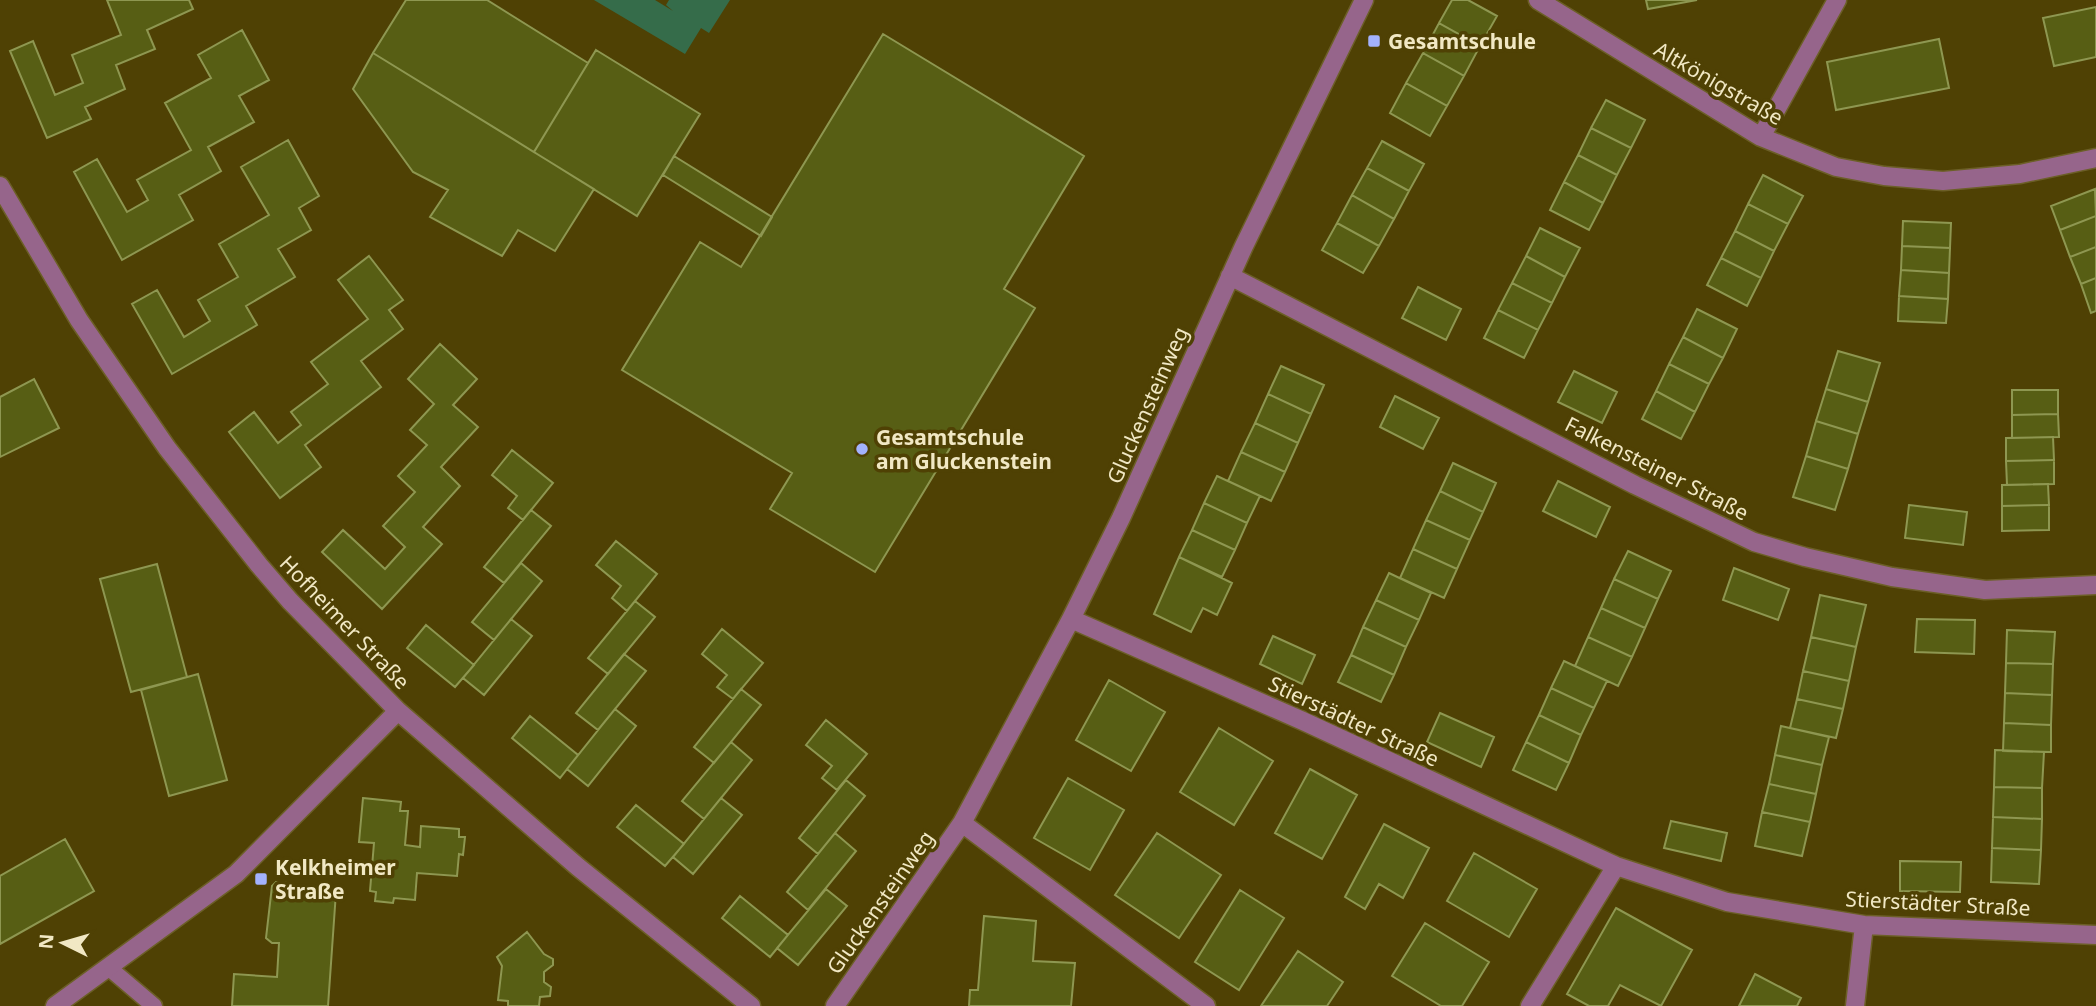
<svg xmlns="http://www.w3.org/2000/svg" width="2096" height="1006" viewBox="0 0 2096 1006" font-family="'Noto Sans',sans-serif">
<rect width="100%" height="100%" fill="#4f4104"/>
<path fill="#356c4a" d="M594 0H655L673 11 666 5 669 0H730L709 33 701 28 685 54Z"/>
<path fill="#575e14" stroke="#8e9751" stroke-width="2" d="M107 0H189L193 9 147 30 155 49 116 65 125 89 85 107 91 119 47 138 10 51 33 41 55 95 83 83 72 55 121 35Z
M406 0H487L588 63 534 152 373 53Z
M1452 0H1468L1497 16 1480 46 1439 23Z
M1646 0H1697L1648 9Z
M2096 7V57L2054 66 2043 18Z
M1439 23 1480 46 1464 76 1423 53Z
M242 30 269 80 239 96 254 122 208 147 221 171 179 195 193 220 122 260 74 172 97 159 127 212 148 200 137 180 191 150 165 103 211 78 198 55Z
M883 34 1084 156 1004 289 1035 308 875 572 770 509 792 473 622 370 700 242 741 267Z
M1939 39 1949 88 1836 110 1827 62Z
M596 50 700 114 637 216 534 152Z
M373 53 594 189 555 251 518 230 502 256 430 217 448 190 413 172 353 89Z
M1423 53 1464 76 1447 106 1406 83Z
M1406 83 1447 106 1430 136 1390 113Z
M1606 100 1645 120 1631 148 1591 128Z
M1591 128 1631 148 1617 175 1578 155Z
M288 140 319 196 299 208 311 230 278 249 295 277 246 306 257 325 172 374 132 304 157 290 184 337 210 321 198 300 238 277 219 244 269 215 241 167Z
M1382 141 1424 164 1409 191 1367 168Z
M1578 155 1617 175 1603 203 1564 182Z
M674 156 772 217 761 236 663 175Z
M1367 168 1409 191 1394 219 1352 195Z
M1763 175 1803 196 1788 224 1748 204Z
M1564 182 1603 203 1589 230 1550 210Z
M2095 189 2096 216 2060 230 2051 206Z
M1352 195 1394 219 1379 246 1337 223Z
M1748 204 1788 224 1774 251 1735 231Z
M2096 216V247L2070 257 2060 230Z
M1903 221 1951 223 1950 248 1902 246Z
M1337 223 1379 246 1363 273 1322 250Z
M1540 228 1580 248 1565 277 1526 256Z
M1735 231 1774 251 1761 278 1721 258Z
M1902 246 1950 248 1949 273 1901 270Z
M2096 247V278L2081 284 2070 257Z
M369 256 403 300 389 310 403 329 361 361 381 387 305 445 321 467 280 498 229 432 254 412 278 443 301 425 291 412 328 384 311 362 368 319 338 280Z
M1526 256 1565 277 1552 303 1512 283Z
M1721 258 1761 278 1747 306 1707 285Z
M1901 270 1949 273 1948 299 1899 296Z
M2096 278V311L2091 313 2081 284Z
M1512 283 1552 303 1538 330 1498 310Z
M1418 287 1461 309 1446 340 1402 318Z
M1899 296 1948 299 1946 323 1898 321Z
M1697 309 1737 329 1723 358 1683 337Z
M1498 310 1538 330 1524 358 1484 338Z
M1683 337 1723 358 1709 384 1669 364Z
M440 344 477 379 453 405 478 427 441 467 460 486 423 527 442 544 382 609 322 552 343 530 385 569 405 547 383 526 415 492 398 476 427 445 410 430 434 404 408 379Z
M1838 351 1880 363 1868 402 1826 389Z
M1669 364 1709 384 1695 412 1656 391Z
M1281 366 1324 385 1311 414 1268 394Z
M1574 371 1617 392 1602 423 1558 402Z
M34 379 59 428 0 457V397Z
M1826 389 1868 402 1858 434 1816 421Z
M2012 390H2058V414L2012 415Z
M1656 391 1695 412 1681 439 1642 419Z
M1268 394 1311 414 1298 443 1255 423Z
M1395 396 1439 418 1423 449 1380 427Z
M2058 414 2059 437 2012 438V415Z
M1816 421 1858 434 1848 469 1806 456Z
M1255 423 1298 443 1285 472 1241 452Z
M2053 437 2054 460 2006 461V438Z
M512 450 553 483 523 520 508 508 517 496 492 475Z
M1241 452 1285 472 1271 501 1228 481Z
M1806 456 1848 469 1835 510 1793 497Z
M2054 460V484L2007 485 2006 461Z
M1453 463 1496 483 1483 512 1440 491Z
M1217 476 1260 496 1247 523 1204 503Z
M1558 481 1610 507 1596 537 1543 511Z
M2048 484 2049 505 2002 506V485Z
M1440 491 1483 512 1470 540 1426 520Z
M1204 503 1247 523 1235 550 1192 530Z
M1909 505 1967 512 1963 545 1905 538Z
M2049 505V530L2002 531V506Z
M531 510 551 526 504 583 484 567Z
M1426 520 1470 540 1457 569 1413 549Z
M1192 530 1235 550 1222 577 1179 557Z
M616 541 657 574 627 611 612 598 621 586 596 565Z
M1413 549 1457 569 1444 598 1400 578Z
M1628 551 1671 571 1658 599 1614 579Z
M1179 557 1232 583 1217 615 1203 608 1191 632 1154 614Z
M521 563 542 581 494 640 472 622Z
M157 564 187 677 131 692 100 579Z
M1734 568 1789 589 1778 620 1723 600Z
M1389 573 1431 593 1419 620 1376 600Z
M1614 579 1658 599 1645 628 1601 608Z
M1820 595 1866 605 1856 647 1811 637Z
M1376 600 1419 620 1406 647 1363 627Z
M635 601 655 617 608 674 588 658Z
M1601 608 1645 628 1632 657 1588 637Z
M511 619 532 636 484 695 463 678Z
M1917 619 1975 620 1974 654 1915 652Z
M426 625 474 665 455 687 407 648Z
M1363 627 1406 647 1394 675 1351 655Z
M722 629 763 663 733 699 717 687 727 675 702 654Z
M2007 630 2055 632 2053 664 2006 663Z
M1273 636 1315 655 1302 684 1260 664Z
M1588 637 1632 657 1618 686 1575 666Z
M1811 637 1856 647 1849 681 1803 671Z
M624 654 646 671 598 730 576 713Z
M1351 655 1394 675 1381 702 1338 682Z
M1564 661 1607 681 1594 708 1551 688Z
M2006 663 2053 664 2052 695 2005 693Z
M1803 671 1849 681 1843 709 1797 699Z
M198 674 227 780 169 796 141 690Z
M1109 680 1165 712 1131 771 1076 740Z
M1551 688 1594 708 1581 735 1539 715Z
M741 689 761 705 714 763 694 747Z
M2005 693 2052 695 2051 725 2004 723Z
M1797 699 1843 709 1836 738 1790 728Z
M615 709 636 726 588 786 567 769Z
M1440 713 1494 737 1481 767 1427 742Z
M1539 715 1581 735 1569 763 1526 742Z
M530 716 578 755 560 778 512 738Z
M826 720 867 754 837 790 822 778 832 766 806 745Z
M2004 723 2051 725V752L2003 751Z
M1781 726 1829 737 1822 765 1775 755Z
M1219 728 1273 761 1234 825 1180 792Z
M731 742 752 760 704 819 682 801Z
M1526 742 1569 763 1556 790 1513 770Z
M1995 750 2044 752 2042 788 1994 787Z
M1775 755 1822 765 1816 794 1769 784Z
M1310 769 1357 795 1322 859 1275 833Z
M1068 778 1124 810 1090 870 1034 838Z
M846 780 865 796 818 854 799 838Z
M1769 784 1816 794 1810 822 1762 812Z
M1994 787 2042 788V819L1993 817Z
M363 798 401 802 400 811H408L405 845 420 847 421 826 459 829V837H465L463 855 459 854 457 876 417 873 415 900 394 898 393 903 375 901 376 892 370 891 374 843 359 842Z
M721 798 742 815 693 874 673 857Z
M636 805 684 844 665 866 617 827Z
M1762 812 1810 822 1802 856 1755 846Z
M1993 817 2042 819 2041 850 1992 848Z
M1671 821 1727 833 1721 861 1664 848Z
M1384 824 1429 848 1403 898 1379 884 1365 909 1345 897Z
M835 833 856 851 808 910 787 892Z
M1157 833 1221 875 1179 938 1115 895Z
M65 839 94 891 0 944V876Z
M1992 848 2041 850 2039 884 1991 882Z
M1474 853 1537 889 1509 937 1447 901Z
M1900 861 1961 862 1960 892 1900 891Z
M276 882 287 883 291 888 290 897 305 898 307 889 336 892 328 1006H232L234 974 277 977 279 943H272L266 938 272 886Z
M826 889 847 906 798 965 777 948Z
M1240 890 1284 918 1239 990 1195 962Z
M740 896 788 935 770 957 722 918Z
M1616 908 1692 950 1661 1006 1620 985 1608 1006H1589L1567 994Z
M984 916 1036 921 1033 961 1075 963 1071 1006H969L970 990H978Z
M1425 923 1489 962 1462 1006H1441L1392 976Z
M527 932 544 954 553 959V965L544 972V982L551 987 550 996 540 997 539 1006H508V1001L498 1000 502 966 497 957Z
M1298 951 1343 982 1327 1006H1261Z
M1755 974 1801 998 1797 1006H1739Z"/>
<g fill="none" stroke-linecap="round" stroke-linejoin="round">
<defs>
<path id="lane" d="M108 967 154 1006"/>
<path id="street" d="M1538 0 1761 137 1836 167 1884 176 1943 181 2020 174 2096 158
M1761 137 1837 0
M0 186 79 320 167 448 259 565 290 601 398 711 578 867 751 1006
M1230 276 1635 485 1754 542 1805 557 1892 577 1985 590 2096 585
M1071 619 1303 721 1616 866 1727 902 1864 925 2096 935
M962 823 1206 1006
M55 1006 236 874 398 711
M835 1006 962 823 1071 619 1121 518 1244 246 1364 0
M1530 1006 1616 866
M1855 1006 1864 925"/>
</defs>
<use href="#lane" stroke="#6c5f27" stroke-width="19"/>
<use href="#street" stroke="#6c5f27" stroke-width="21"/>
<use href="#lane" stroke="#96658b" stroke-width="16"/>
<use href="#street" stroke="#96658b" stroke-width="18"/>
</g>
<g fill="#a3b2fd" stroke="#4f4104" stroke-width="2.5">
<rect x="1367" y="34" width="14" height="14" rx="3.5"/>
<circle cx="862" cy="449" r="7"/>
<rect x="254" y="872" width="14" height="14" rx="3.5"/>
</g>
<g text-anchor="middle" dominant-baseline="central" stroke-width="7" stroke-linejoin="round" paint-order="stroke">
<g font-size="21" font-weight="bold" fill="#f1e8c4" stroke="#4f4104" text-anchor="start">
<text x="1388" y="41">Gesamtschule</text>
<text x="876" y="437">Gesamtschule<tspan x="876" dy="24">am Gluckenstein</tspan></text>
<text x="275" y="867">Kelkheimer<tspan x="275" dy="24">Straße</tspan></text>
</g>
<g font-size="21" fill="#f1e8c4" stroke="#4f4104">
<text transform="translate(1719 83) rotate(30)">Altkönigstraße</text>
<text transform="translate(1147 405) rotate(-66)">Gluckensteinweg</text>
<text transform="translate(1657 468) rotate(27)">Falkensteiner Straße</text>
<text transform="translate(345 622) rotate(46)">Hofheimer Straße</text>
<text transform="translate(1354 721) rotate(25)">Stierstädter Straße</text>
<text transform="translate(880 902) rotate(-55)">Gluckensteinweg</text>
<text transform="translate(1938 903) rotate(3)">Stierstädter Straße</text>
</g>
</g>
<g transform="translate(63 943) rotate(275)" stroke="#4f4104" stroke-width="5" paint-order="stroke">
<path d="M0-5L12 26L0 18L-12 26Z" fill="#f1e8c4"/>
<text y="-10" font-size="19" font-weight="bold" text-anchor="middle" fill="#f1e8c4">N</text>
</g>
</svg>
